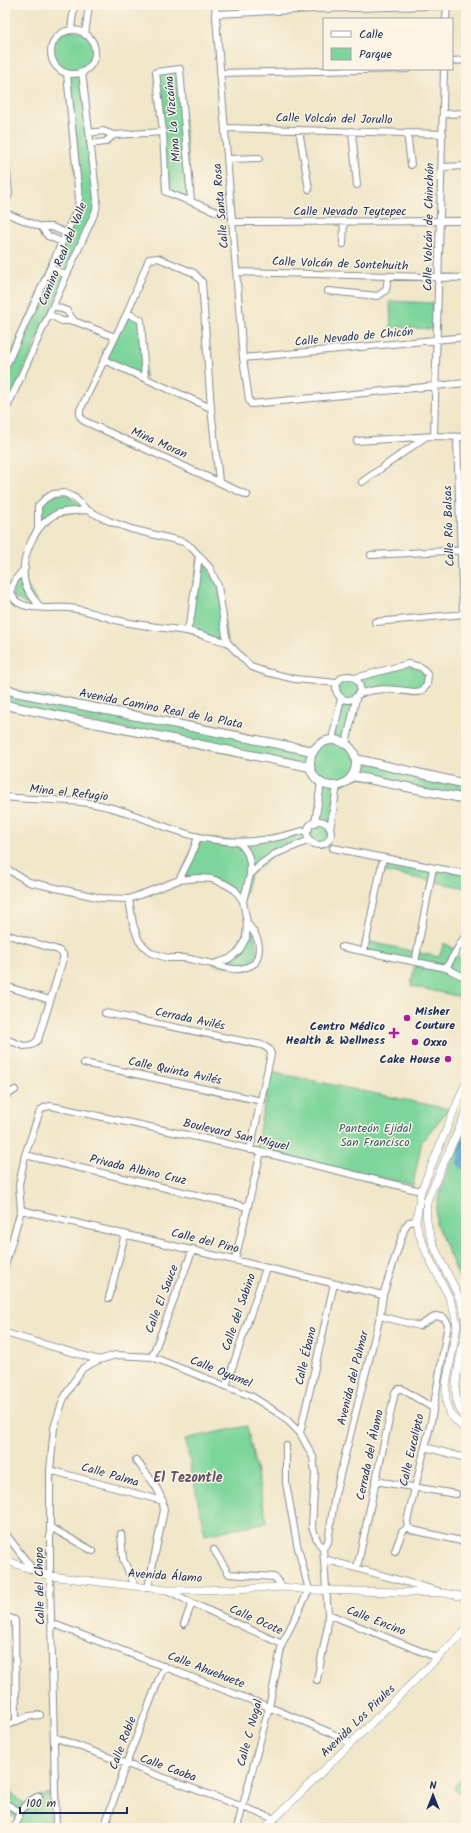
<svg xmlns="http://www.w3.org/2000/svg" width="471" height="1833" viewBox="0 0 471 1833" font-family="Kalam,sans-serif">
<rect width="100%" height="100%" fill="#fcf5e5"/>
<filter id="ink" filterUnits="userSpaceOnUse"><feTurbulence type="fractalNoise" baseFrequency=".025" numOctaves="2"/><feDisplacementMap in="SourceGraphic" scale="8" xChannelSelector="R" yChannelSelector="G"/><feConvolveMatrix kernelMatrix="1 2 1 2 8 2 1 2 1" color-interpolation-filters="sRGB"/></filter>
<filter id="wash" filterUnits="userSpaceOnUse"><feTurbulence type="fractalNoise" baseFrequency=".012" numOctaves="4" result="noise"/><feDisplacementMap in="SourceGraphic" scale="16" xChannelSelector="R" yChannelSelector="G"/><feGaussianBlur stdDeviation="0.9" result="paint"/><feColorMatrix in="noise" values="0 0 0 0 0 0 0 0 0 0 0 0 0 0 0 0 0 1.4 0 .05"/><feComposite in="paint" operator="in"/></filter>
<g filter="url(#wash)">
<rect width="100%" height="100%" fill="#f0e6c8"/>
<path fill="#7cd59a" stroke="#4c827c" d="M71 30C96 33 103 57 82 72L96 210 5 412V368L78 207 67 74C46 61 44 37 71 30Z
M180 69 191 201 166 192 156 72Z
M390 301 433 303 432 329 391 327Z
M127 313 141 320 145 378 104 360Z
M64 493 87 510 60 513 42 524 37 516 45 499Z
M199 555 218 586 227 642 187 631Z
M25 568V582L40 607 25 604 12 596 15 579Z
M414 664 428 678 421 691 385 688 359 696 356 699 346 744 352 749 356 759 466 784V799L353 776 345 784 337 786 329 840C323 846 316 846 309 840L275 854 250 875 243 901C225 876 207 879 179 880L198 837 238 842 309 829 315 823 321 783 313 774 310 767 5 705V688L313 751 318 745 332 740 341 698C331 687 340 672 355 678Z
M383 858 466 874V888L380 871Z
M247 923 253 930 258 955 245 969 213 964 239 951Z
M366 941 439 957 444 943 457 950 454 954 466 961V998L411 986 415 962 364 951Z
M271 1072 449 1109 422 1141 413 1185 255 1150Z
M466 1130V1293L436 1224C433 1194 454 1158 466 1130Z
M466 1365V1405L462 1393Z
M247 1426 267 1522 205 1535 185 1439Z
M466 1772V1797L454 1789Z
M5 1788 25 1804 39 1796 49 1793 50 1828H16L17 1818 5 1813Z"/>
<path fill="#62a3d5" stroke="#3e699a" d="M466 1135V1171L458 1164C458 1153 461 1145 466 1135Z"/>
</g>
<g filter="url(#ink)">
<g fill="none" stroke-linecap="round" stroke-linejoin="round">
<defs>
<path id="minor" d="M215 5 243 358 249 400 251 404 466 383
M215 14 314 9 466 5
M446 19 447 5
M71 30 74 5
M51 52a22 22 0 1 1 44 0a22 22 0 1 1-44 0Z
M85 35 89 5
M452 61 466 60
M220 73 407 69
M443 114 466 113
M225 128 443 134
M299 130 309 189
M352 131 357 185
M407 132 411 165
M89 133 103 131 114 135 105 142 90 144
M114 135 163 132
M5 152 9 194 5 203
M228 159 259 158
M442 167 466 166
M191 201 180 69 156 72 163 132 166 192 225 215
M5 213 41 227
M233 222 466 221
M62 242 48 236 41 227H52L66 233
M343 244 344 221
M51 268 66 275
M237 272 466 278
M328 291 378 296 386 290 388 277
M127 313 141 320 145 378
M50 315 62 321H74L67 311 54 306
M74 321 115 337
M243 358 466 337
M104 360 211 408
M5 368 78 207 79 198 67 74
M5 412 96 210 97 199 82 72
M434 436 444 69
M457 437 463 614
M357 441 434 436 466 437
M219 481 211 408 202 282 194 273 158 258 149 259 127 313 80 410V416L84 421 247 495
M362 482 424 438
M38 529V506L45 499 53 494 64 493 75 498 87 510 109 521 131 529 184 542 192 548 210 568 218 586 227 642 251 667 266 672 295 679 337 683
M371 555 466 550
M25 568C17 577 5 589 15 600 25 611 55 607 69 608 86 609 100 616 116 620 139 626 162 627 186 631 199 633 213 639 227 642
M40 607C35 600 28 593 25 583 19 559 35 522 59 513 67 511 78 511 87 510
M375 622 465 614
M187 631 191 617 199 555
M336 688a12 12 0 1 1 24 0a12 12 0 1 1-24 0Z
M355 678 408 664 421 667 428 674 427 685 421 691 416 692C396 690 379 686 360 694
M332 740 341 698
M346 744 356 699
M5 797C39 801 75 798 108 807 130 812 151 822 172 829 223 847 257 845 309 829
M307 833a12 12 0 1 1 24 0a12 12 0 1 1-24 0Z
M315 823 321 783
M330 829 337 786
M238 842C249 851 251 860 250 875
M333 848 466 874
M5 868 29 882 101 898 129 899 179 880 198 878 212 879 225 884 235 890 243 901
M179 880 191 856 198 837
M129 899 133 924 139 941 151 953 168 958H185L213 964 229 959 239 951 246 938 247 923 243 901 250 875 261 864 275 854 310 840
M5 934 58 950 63 954V959L38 1040 32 1045 24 1046 5 1039
M342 947 446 968 466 978
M364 951 383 858
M415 962 433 868
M213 964C231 969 239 973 255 963 263 947 258 936 247 923
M446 968 466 934
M5 986 50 1000
M105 1013 262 1045 269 1049 271 1054 250 1150
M84 1063 262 1101
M5 1096 15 1090
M25 1155 247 1207
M21 1210 383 1295
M235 1260 261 1152
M5 1266 21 1210 19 1185 25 1155 40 1111 45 1107 51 1106 220 1142 421 1191
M109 1298 125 1234
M380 1316 419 1326 436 1316 444 1318 448 1324 431 1422 407 1521 408 1527
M5 1333 99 1360 116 1355 152 1357 251 1396 283 1416 300 1433 313 1457 315 1473 312 1527 318 1542 323 1548
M152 1357 193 1249
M226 1386 266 1268
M300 1433 334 1284
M425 1447 462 1457
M136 1460C148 1476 162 1490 164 1510L148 1588
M50 1470 163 1501
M375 1481 456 1494
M50 1527 93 1551
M408 1527 412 1530 466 1542
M5 1533 33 1570
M121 1534 123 1559 135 1586
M323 1548 328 1542 335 1495 380 1316 383 1295 405 1227 409 1222 416 1221
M214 1550 229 1574 274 1577 283 1587
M395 1551 402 1532 408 1527
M324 1559 438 1591
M357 1568 395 1392 398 1389H402L433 1408
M167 1590 192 1603 282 1644
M328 1614 438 1658
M5 1616 15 1620 16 1721
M51 1623 269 1707 329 1732 350 1743
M184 1624 192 1603
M317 1680 327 1630 328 1614 323 1548
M5 1726 29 1716 40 1715
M54 1737 275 1819
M5 1803 20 1812
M105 1825 113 1828
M16 1828C16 1812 26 1802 39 1796
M56 1828 50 1576V1470L54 1428 63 1400 72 1384 83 1368 99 1360
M104 1828 126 1764 164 1666
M237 1828 269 1707 282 1644 309 1590 297 1544 286 1483V1446"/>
<path id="tertiary" d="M466 1082 421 1191 416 1221 418 1231 427 1254 449 1297 454 1311 457 1326 446 1385V1401L449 1413 466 1431
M466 1113 428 1198C420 1230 442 1261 455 1289 459 1297 463 1306 465 1315 470 1344 441 1395 466 1417
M5 1560 50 1576 167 1590H201L283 1587 309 1590 443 1593 466 1597
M265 1828 466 1630"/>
<path id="secondary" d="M5 688 15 692 313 751
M5 705 310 767
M310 763a23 23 0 1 1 46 0a23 23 0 1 1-46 0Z
M356 759 466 784
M353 776 466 799"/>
</defs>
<use href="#minor" stroke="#868a93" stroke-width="8"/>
<use href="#tertiary" stroke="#868a93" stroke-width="8"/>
<use href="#secondary" stroke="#868a93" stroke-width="10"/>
<use href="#minor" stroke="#fff" stroke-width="6"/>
<use href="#tertiary" stroke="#fff" stroke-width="7"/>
<use href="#secondary" stroke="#fff" stroke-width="8"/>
</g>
</g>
<g fill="#b5179e" stroke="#fcf5e5" stroke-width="1.5">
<circle cx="407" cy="1018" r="4"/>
<path d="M392 1027h4v4h4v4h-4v4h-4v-4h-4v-4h4z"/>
<circle cx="415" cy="1042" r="4"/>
<circle cx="448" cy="1059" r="4"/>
</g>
<g text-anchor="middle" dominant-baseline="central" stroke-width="3" stroke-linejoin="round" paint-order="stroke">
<g font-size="12" fill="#1b2f5e" stroke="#fcf5e5">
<text transform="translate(173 119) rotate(-95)">Mina La Vizcaína</text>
<text transform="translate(334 119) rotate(1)">Calle Volcán del Jorullo</text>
<text transform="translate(221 206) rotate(-95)">Calle Santa Rosa</text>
<text x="350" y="211">Calle Nevado Teytepec</text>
<text transform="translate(429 227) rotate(-89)">Calle Volcán de Chinchón</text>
<text transform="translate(63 254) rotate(-68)">Camino Real del Valle</text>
<text transform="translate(340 264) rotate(2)">Calle Volcán de Sontehuith</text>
<text transform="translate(354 337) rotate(-5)">Calle Nevado de Chicón</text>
<text transform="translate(159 443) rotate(24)">Mina Moran</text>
<text transform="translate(449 526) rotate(-92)">Calle Río Balsas</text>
<text transform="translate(161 709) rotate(11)">Avenida Camino Real de la Plata</text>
<text transform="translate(69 793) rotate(6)">Mina el Refugio</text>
<text transform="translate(190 1019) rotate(12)">Cerrada Avilés</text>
<text transform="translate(175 1071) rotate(12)">Calle Quinta Avilés</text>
<text transform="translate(236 1135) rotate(13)">Boulevard San Miguel</text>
<text transform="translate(138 1170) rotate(13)">Privada Albino Cruz</text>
<text transform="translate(205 1241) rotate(14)">Calle del Pino</text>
<text transform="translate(162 1299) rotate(-69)">Calle El Sauce</text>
<text transform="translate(239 1312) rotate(-71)">Calle del Sabino</text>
<text transform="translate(306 1356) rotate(-77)">Calle Ébano</text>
<text transform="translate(221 1372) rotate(22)">Calle Oyamel</text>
<text transform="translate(353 1378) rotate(-76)">Avenida del Palmar</text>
<text transform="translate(412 1450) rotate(-77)">Calle Eucalipto</text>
<text transform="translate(370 1455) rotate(-78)">Cerrada del Álamo</text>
<text transform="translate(110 1475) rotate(16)">Calle Palma</text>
<text transform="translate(165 1576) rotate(4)">Avenida Álamo</text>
<text transform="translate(40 1586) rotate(-91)">Calle del Chopo</text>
<text transform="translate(256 1620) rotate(24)">Calle Ocote</text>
<text transform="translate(376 1621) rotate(21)">Calle Encino</text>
<text transform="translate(206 1670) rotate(21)">Calle Ahuehuete</text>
<text transform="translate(358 1721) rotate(-44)">Avenida Los Pirules</text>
<text transform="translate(250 1733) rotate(-75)">Calle C Nogal</text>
<text transform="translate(123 1743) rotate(-69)">Calle Roble</text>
<text transform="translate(168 1768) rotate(20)">Calle Caoba</text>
</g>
<g font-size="12" font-weight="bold" fill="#1b2f5e" stroke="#fcf5e5" text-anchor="start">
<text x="415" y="1011">Misher<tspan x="415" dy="14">Couture</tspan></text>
<text x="385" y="1026" text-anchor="end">Centro Médico<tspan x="385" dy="14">Health &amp; Wellness</tspan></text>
<text x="423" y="1042">Oxxo</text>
<text x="440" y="1059" text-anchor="end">Cake House</text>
</g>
<g font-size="12" fill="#33586d" stroke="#fcf5e5">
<text x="375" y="1128">Panteón Ejidal<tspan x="375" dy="14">San Francisco</tspan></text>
</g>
<g font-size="14" font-weight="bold" fill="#605167" stroke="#fcf5e5">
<text x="188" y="1478">El Tezontle</text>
</g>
</g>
<rect width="471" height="1833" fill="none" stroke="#fcf5e5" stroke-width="20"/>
<rect x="323" y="18" width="130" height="52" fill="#fcf5e5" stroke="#a2a6af"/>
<rect x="331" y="31" width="20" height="6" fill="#ffffff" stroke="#a2a6af"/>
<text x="359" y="38" font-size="12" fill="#1b2f5e">Calle</text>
<rect x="331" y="48" width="20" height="12" fill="#7cd59a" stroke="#a2a6af"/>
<text x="359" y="58" font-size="12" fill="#1b2f5e">Parque</text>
<g transform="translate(433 1795)" stroke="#fcf5e5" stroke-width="3" paint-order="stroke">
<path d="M0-3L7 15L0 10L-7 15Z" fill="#1b2f5e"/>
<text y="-6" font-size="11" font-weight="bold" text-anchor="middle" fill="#1b2f5e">N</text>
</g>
<path d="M20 1807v6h107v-6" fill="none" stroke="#1b2f5e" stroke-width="2"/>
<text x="26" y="1807" font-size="12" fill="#1b2f5e" stroke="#fcf5e5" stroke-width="3" paint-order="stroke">100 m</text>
</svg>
